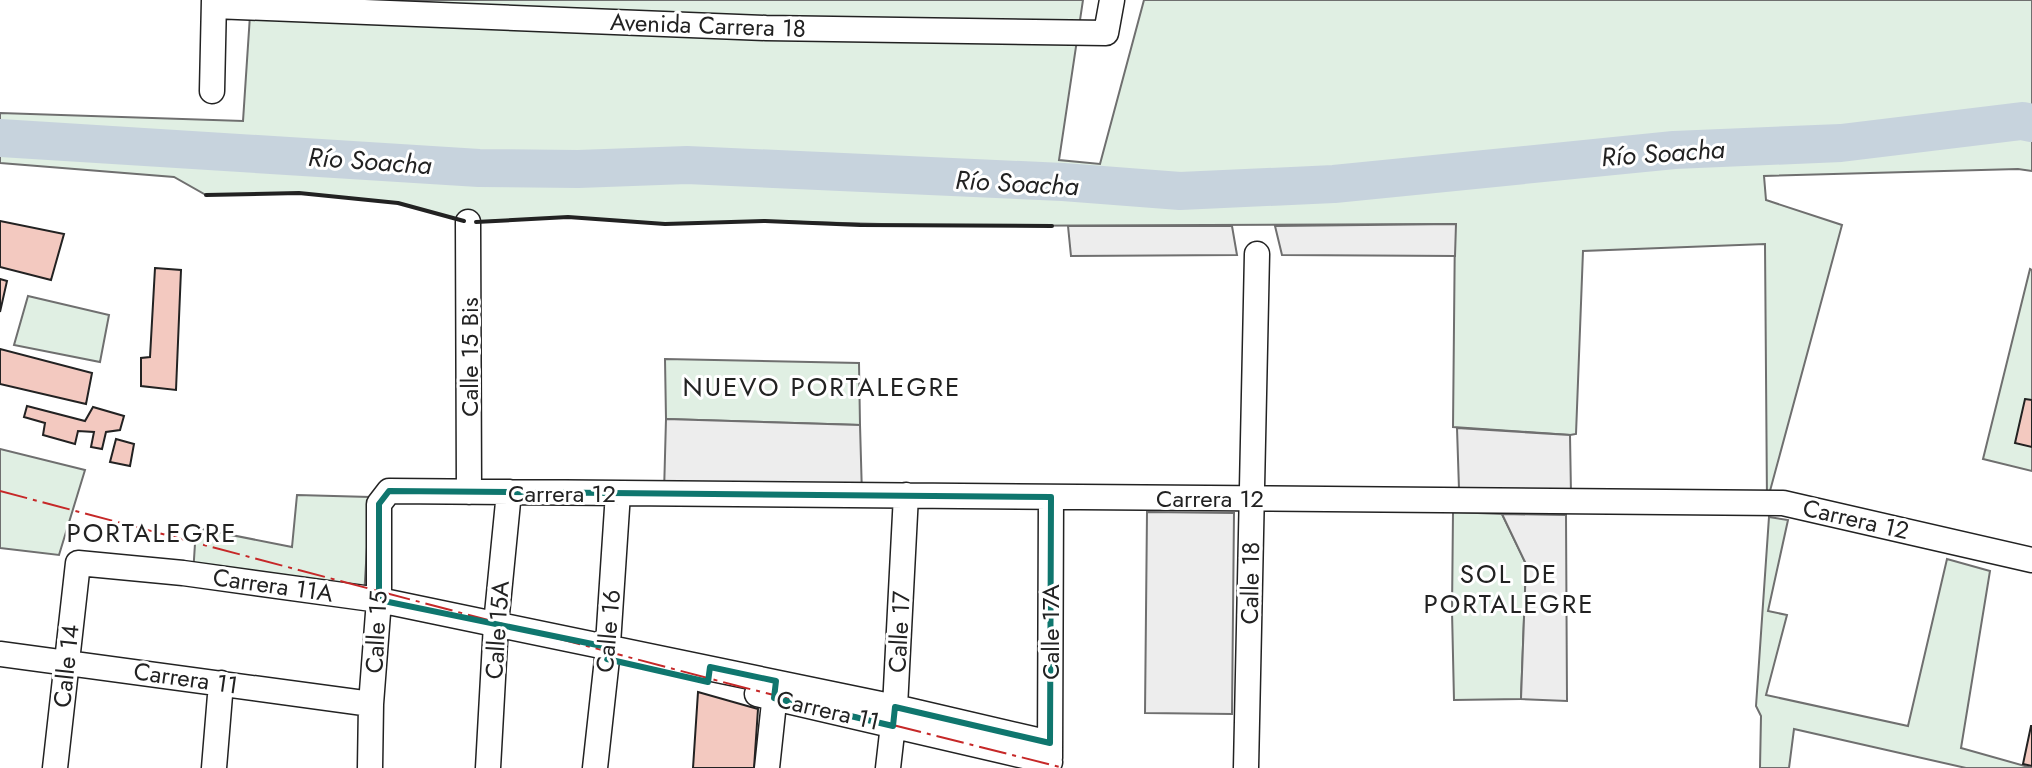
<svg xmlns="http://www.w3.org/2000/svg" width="2032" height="768" viewBox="0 0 2032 768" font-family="Jost,sans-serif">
<rect width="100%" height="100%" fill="#fff"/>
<path fill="#e0efe3" stroke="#6f6f6f" stroke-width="2" d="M251 0H1083L1059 160 1100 164 1144 0H2032V171L2018 169 1764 176 1766 200 1842 225 1767 502 1765 244 1583 251 1576 434 1570 435 1453 427 1455 224 959 226 765 221 665 224 568 217 468 222 398 203 299 193 206 195 174 177 0 163V113L243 121Z
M2030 269 2032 270V471L1983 459Z
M28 296 109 315 100 362 14 345Z
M665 359 859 363 860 425 666 419Z
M0 449 85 470 59 555 0 548Z
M297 495 370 497 364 597 193 575 196 528 292 547Z
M1453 512 1502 514 1526 564 1521 699 1454 700 1452 611Z
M1769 517 1788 520 1768 611 1787 615 1766 695 1908 726 1947 559 1990 571 1961 748 2032 768H1966L1794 729 1789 768H1760L1761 716 1756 706Z"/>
<path fill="#ededed" stroke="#6f6f6f" stroke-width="2" d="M1456 224 1455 256 1282 255 1275 226Z
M1068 226H1232L1237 255 1071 256Z
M666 419 860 425 862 495 664 493Z
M1457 428 1570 435 1571 494 1459 489Z
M1147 512 1234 513 1232 714 1145 713Z
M1502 514 1566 515 1567 701 1521 699 1526 564Z"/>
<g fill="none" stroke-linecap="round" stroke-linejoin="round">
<path stroke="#c7d3dd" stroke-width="38" d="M0 138 479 168 578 169 687 165 1063 182 1180 191 1334 184 1674 150 1841 143 2022 121 2032 123"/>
</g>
<path fill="#f3c9c0" stroke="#222" stroke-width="2" d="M0 221 64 234 51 280 0 267Z
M155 268 181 270 176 390 141 386V358L150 357Z
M0 279 7 281 0 312Z
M0 349 92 373 86 404 0 384Z
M2025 399 2032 400V447L2015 443Z
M27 406 85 421 93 407 124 416 120 430 106 432 102 449 91 447 94 432 78 431 75 444 43 435 45 423 24 417Z
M116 439 134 444 130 466 110 462Z
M698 692 758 709 754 768H693Z
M2031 726H2032V766L2023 764Z"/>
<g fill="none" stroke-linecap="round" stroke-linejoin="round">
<defs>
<path id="minor" d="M214 6 766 28 1106 33 1112 0
M212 91 214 0
M468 222 469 492
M0 654 371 704
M757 694 1050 762
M1050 758 1051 497
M55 768 78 563 183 573 379 600 895 707 1050 743
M214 768 221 683
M370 768 371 704 379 600V504L389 491 1783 503 2032 560
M488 768 496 624 509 492
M595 768 607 659 618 493
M767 768 776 684
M888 768 895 707 906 495
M1246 768 1257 254"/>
</defs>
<use href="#minor" stroke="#222" stroke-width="27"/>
<use href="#minor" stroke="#fff" stroke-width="24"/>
<path stroke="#222" stroke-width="4" d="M206 195 299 193 398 203 464 221
M476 222 568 217 665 224 765 221 860 225 1052 226"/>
<path stroke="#c62828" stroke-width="2" stroke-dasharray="28 6 4 6" stroke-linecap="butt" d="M0 491 734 685 1064 768"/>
</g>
<path fill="none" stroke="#0f766e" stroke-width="6" stroke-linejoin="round" d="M389 491 1051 497 1050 743 895 707 893 726 774 698 776 681 710 667 708 682 607 659V647L379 600V504Z"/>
<g text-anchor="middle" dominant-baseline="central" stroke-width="6" stroke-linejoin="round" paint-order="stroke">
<g font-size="24" fill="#222" stroke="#fff">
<text transform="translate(708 25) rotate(2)">Avenida Carrera 18</text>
<text transform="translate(469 357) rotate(-90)">Calle 15 Bis</text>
<text x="562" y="493">Carrera 12</text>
<text x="1210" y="498">Carrera 12</text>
<text transform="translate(1856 519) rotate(13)">Carrera 12</text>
<text transform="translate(1250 583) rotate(-89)">Calle 18</text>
<text transform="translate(273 585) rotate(8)">Carrera 11A</text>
<text transform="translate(497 630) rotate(-86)">Calle 15A</text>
<text transform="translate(608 631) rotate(-85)">Calle 16</text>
<text transform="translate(376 632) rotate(-87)">Calle 15</text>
<text transform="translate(899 632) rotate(-87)">Calle 17</text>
<text transform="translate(1050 632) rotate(-90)">Calle 17A</text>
<text transform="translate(66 666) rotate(-84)">Calle 14</text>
<text transform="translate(186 678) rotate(8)">Carrera 11</text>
<text transform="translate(828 710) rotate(13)">Carrera 11</text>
</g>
<g font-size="26" font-style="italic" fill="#222" stroke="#fff">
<text transform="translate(1663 153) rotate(-4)">Río Soacha</text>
<text transform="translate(370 161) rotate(4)">Río Soacha</text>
<text transform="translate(1017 183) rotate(3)">Río Soacha</text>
</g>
<g font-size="26" letter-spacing="2" fill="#222" stroke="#fff">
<text x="822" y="387">NUEVO PORTALEGRE</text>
<text x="152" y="533">PORTALEGRE</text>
<text x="1509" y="574">SOL DE<tspan x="1509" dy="30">PORTALEGRE</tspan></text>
</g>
</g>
</svg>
